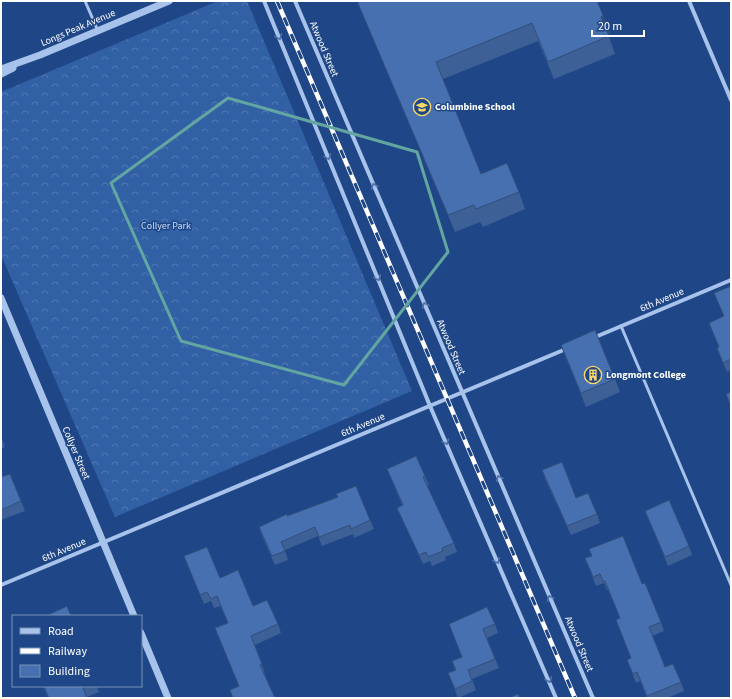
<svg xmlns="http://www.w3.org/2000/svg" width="732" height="699" viewBox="0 0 732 699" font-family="'Source Sans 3',sans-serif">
<defs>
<pattern id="forest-crowns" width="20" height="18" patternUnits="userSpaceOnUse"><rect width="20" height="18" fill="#3260a5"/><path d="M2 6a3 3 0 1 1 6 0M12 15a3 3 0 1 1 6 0" fill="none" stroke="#5178b2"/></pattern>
</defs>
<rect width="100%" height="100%" fill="#1f4787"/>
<path fill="url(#forest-crowns)" d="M218 1H247L412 391 115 517 1 255V92Z"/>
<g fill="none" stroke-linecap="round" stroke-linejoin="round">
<path stroke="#a8c3eb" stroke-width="3" d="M85 1 98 31
M621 326 731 585"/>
<path stroke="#a8c3eb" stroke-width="4" d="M264 1 430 406 556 698
M295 1 593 698
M689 1 731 100
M593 338 731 280
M1 585 566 349"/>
<path stroke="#a8c3eb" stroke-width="7" d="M1 69 40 55 169 1
M1 74 13 68
M1 298 134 616
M141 633 168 698"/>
<defs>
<path id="rail" d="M277 1 575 698"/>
</defs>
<use href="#rail" stroke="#fff" stroke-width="4.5"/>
<use href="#rail" stroke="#1f4787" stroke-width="3" stroke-dasharray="9" stroke-linecap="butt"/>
</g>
<path fill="#3d6097" d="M357 1H597L610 33 608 34 615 54 554 79 538 41 443 79 481 174 519 192 525 209 483 227 480 222 455 232Z
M731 286V370L727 372 717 348 719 347 709 323 724 316 714 293Z
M561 345 615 379 620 392 586 407 566 358Z
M1 436 5 447 1 449Z
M387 469 425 476 429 485 427 486 454 543 457 552 445 557 446 560 432 566 430 561 423 564 401 517 397 508 402 505Z
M542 470 597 514 600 523 571 535 545 479Z
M1 477 21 501 25 511 1 520Z
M645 511 689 546 692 555 668 566Z
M287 516 370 520 374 529 354 538 353 534 322 546 318 536 285 550 288 560 275 565 262 536 259 527Z
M589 549 642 584 661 622 664 631 652 636 665 667 681 682 684 691 667 698H647L640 681 636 683 627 660 631 658 616 620 620 618 608 590H607L604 583 596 586 585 558 592 556Z
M184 556 220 578 253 606 278 624 281 633 255 645 265 673H264L275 698H233L230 690 239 686 215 628 228 623 220 606 214 608 211 601 204 604Z
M449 624H495L498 633 487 638 499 668 472 679 476 690 458 698 448 673 455 670 452 661 462 657Z
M43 686H97L99 692 87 697V698H48Z"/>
<path fill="#324e7b" d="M603 15 610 33 607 34 601 17Z"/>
<path fill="#4770b0" stroke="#324e7b" d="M357 1H597L603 15 601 17 609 36 548 62 532 23 436 62 481 174 507 163 519 192 476 209 474 205 448 215Z
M731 286V359L723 363 717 348 719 347 709 323 724 316 714 293Z
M595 330 615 379 581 393 561 345Z
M731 392V406L726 394Z
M416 456 425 476 423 477 454 543 442 548 443 551 428 557 426 552 419 555 397 508 403 505 387 469Z
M562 462 576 498 588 493 597 514 567 526 542 470Z
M10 474 21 501 1 510V477Z
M356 486 370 520 351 529 350 525 319 537 315 527 281 542 285 551 272 556 259 527 287 514V516L338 497 336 494Z
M669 500 689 546 665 557 645 511Z
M623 536 642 584 645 583 661 622 649 627 665 667 673 664 681 682 647 696 637 672 633 674 627 660 631 658 616 620 620 618 605 581H603L600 574 593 577 585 558 592 556 589 549Z
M207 547 220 578 238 570 253 606 267 600 278 624 251 636 262 664 260 665 275 698H233L230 690 239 686 215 628 228 623 217 596 211 599 207 592 200 595 184 556Z
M67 606 71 616H46Z
M487 607 495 624 483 629 495 659 468 670 472 681 455 689 448 673 456 670 452 661 462 657 449 624Z
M44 686H88L83 688 87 698H49Z
M518 694 520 698H509Z"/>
<defs><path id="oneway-chevron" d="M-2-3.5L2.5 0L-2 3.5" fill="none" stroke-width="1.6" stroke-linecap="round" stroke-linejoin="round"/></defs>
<g stroke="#4f72aa">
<use href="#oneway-chevron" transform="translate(279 37) rotate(68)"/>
<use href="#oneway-chevron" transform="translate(328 157) rotate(68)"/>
<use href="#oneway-chevron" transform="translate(374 186) rotate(-113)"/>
<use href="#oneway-chevron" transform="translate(378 278) rotate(68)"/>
<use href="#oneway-chevron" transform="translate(425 305) rotate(-113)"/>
<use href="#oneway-chevron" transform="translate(446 442) rotate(67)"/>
<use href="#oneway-chevron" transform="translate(499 478) rotate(-113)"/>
<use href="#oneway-chevron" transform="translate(497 561) rotate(67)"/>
<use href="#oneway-chevron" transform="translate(550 598) rotate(-113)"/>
<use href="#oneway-chevron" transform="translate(549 680) rotate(67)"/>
</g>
<path fill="none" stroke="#63a6a1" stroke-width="3" stroke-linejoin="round" d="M228 98 417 152 448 252 344 385 181 341 111 183Z"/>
<defs>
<symbol id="school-ring" viewBox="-11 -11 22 22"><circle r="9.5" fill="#1f4787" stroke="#f9d768" stroke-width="1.5"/><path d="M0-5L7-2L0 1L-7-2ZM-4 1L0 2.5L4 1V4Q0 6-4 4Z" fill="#f9d768"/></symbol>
<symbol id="building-ring" viewBox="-11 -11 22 22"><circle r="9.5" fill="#1f4787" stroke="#f9d768" stroke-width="1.5"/><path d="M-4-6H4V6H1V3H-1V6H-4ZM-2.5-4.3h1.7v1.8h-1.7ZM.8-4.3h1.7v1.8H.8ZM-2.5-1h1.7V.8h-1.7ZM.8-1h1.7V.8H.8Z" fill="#f9d768"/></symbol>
</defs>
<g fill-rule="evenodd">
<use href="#school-ring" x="412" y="97" width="20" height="20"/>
<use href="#building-ring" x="583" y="365" width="20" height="20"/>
</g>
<g text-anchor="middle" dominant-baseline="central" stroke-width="3" stroke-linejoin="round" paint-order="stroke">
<g font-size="10" fill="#fff" stroke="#1f4787">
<text transform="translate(78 28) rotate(-23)">Longs Peak Avenue</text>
<text transform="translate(324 49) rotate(67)">Atwood Street</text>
<text transform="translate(662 300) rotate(-23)">6th Avenue</text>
<text transform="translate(451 347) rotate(67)">Atwood Street</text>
<text transform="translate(363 425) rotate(-23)">6th Avenue</text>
<text transform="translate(76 453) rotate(67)">Collyer Street</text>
<text transform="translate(64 550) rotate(-23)">6th Avenue</text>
<text transform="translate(579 644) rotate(67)">Atwood Street</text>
</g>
<g font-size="10" font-weight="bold" fill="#fff" stroke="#1f4787" text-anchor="start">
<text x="435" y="107">Columbine School</text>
<text x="606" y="375">Longmont College</text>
</g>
<g font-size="10" fill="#cddef8" stroke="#1f4787">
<text x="166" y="226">Collyer Park</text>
</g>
</g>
<rect width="732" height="699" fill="none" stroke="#ffffff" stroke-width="4"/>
<rect x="12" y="615" width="130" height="72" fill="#1f4787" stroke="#7991b7"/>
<rect x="20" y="628" width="20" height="6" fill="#a8c3eb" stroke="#7991b7"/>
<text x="48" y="635" font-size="12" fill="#ffffff">Road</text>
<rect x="20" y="648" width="20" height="6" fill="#ffffff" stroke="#7991b7"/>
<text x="48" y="655" font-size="12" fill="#ffffff">Railway</text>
<rect x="20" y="665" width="20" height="12" fill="#4770b0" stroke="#7991b7"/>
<text x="48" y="675" font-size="12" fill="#ffffff">Building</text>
<path d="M592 30v6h52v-6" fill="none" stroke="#ffffff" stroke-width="2"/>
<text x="598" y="30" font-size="12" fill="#ffffff" stroke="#1f4787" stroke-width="3" paint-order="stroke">20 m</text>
</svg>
